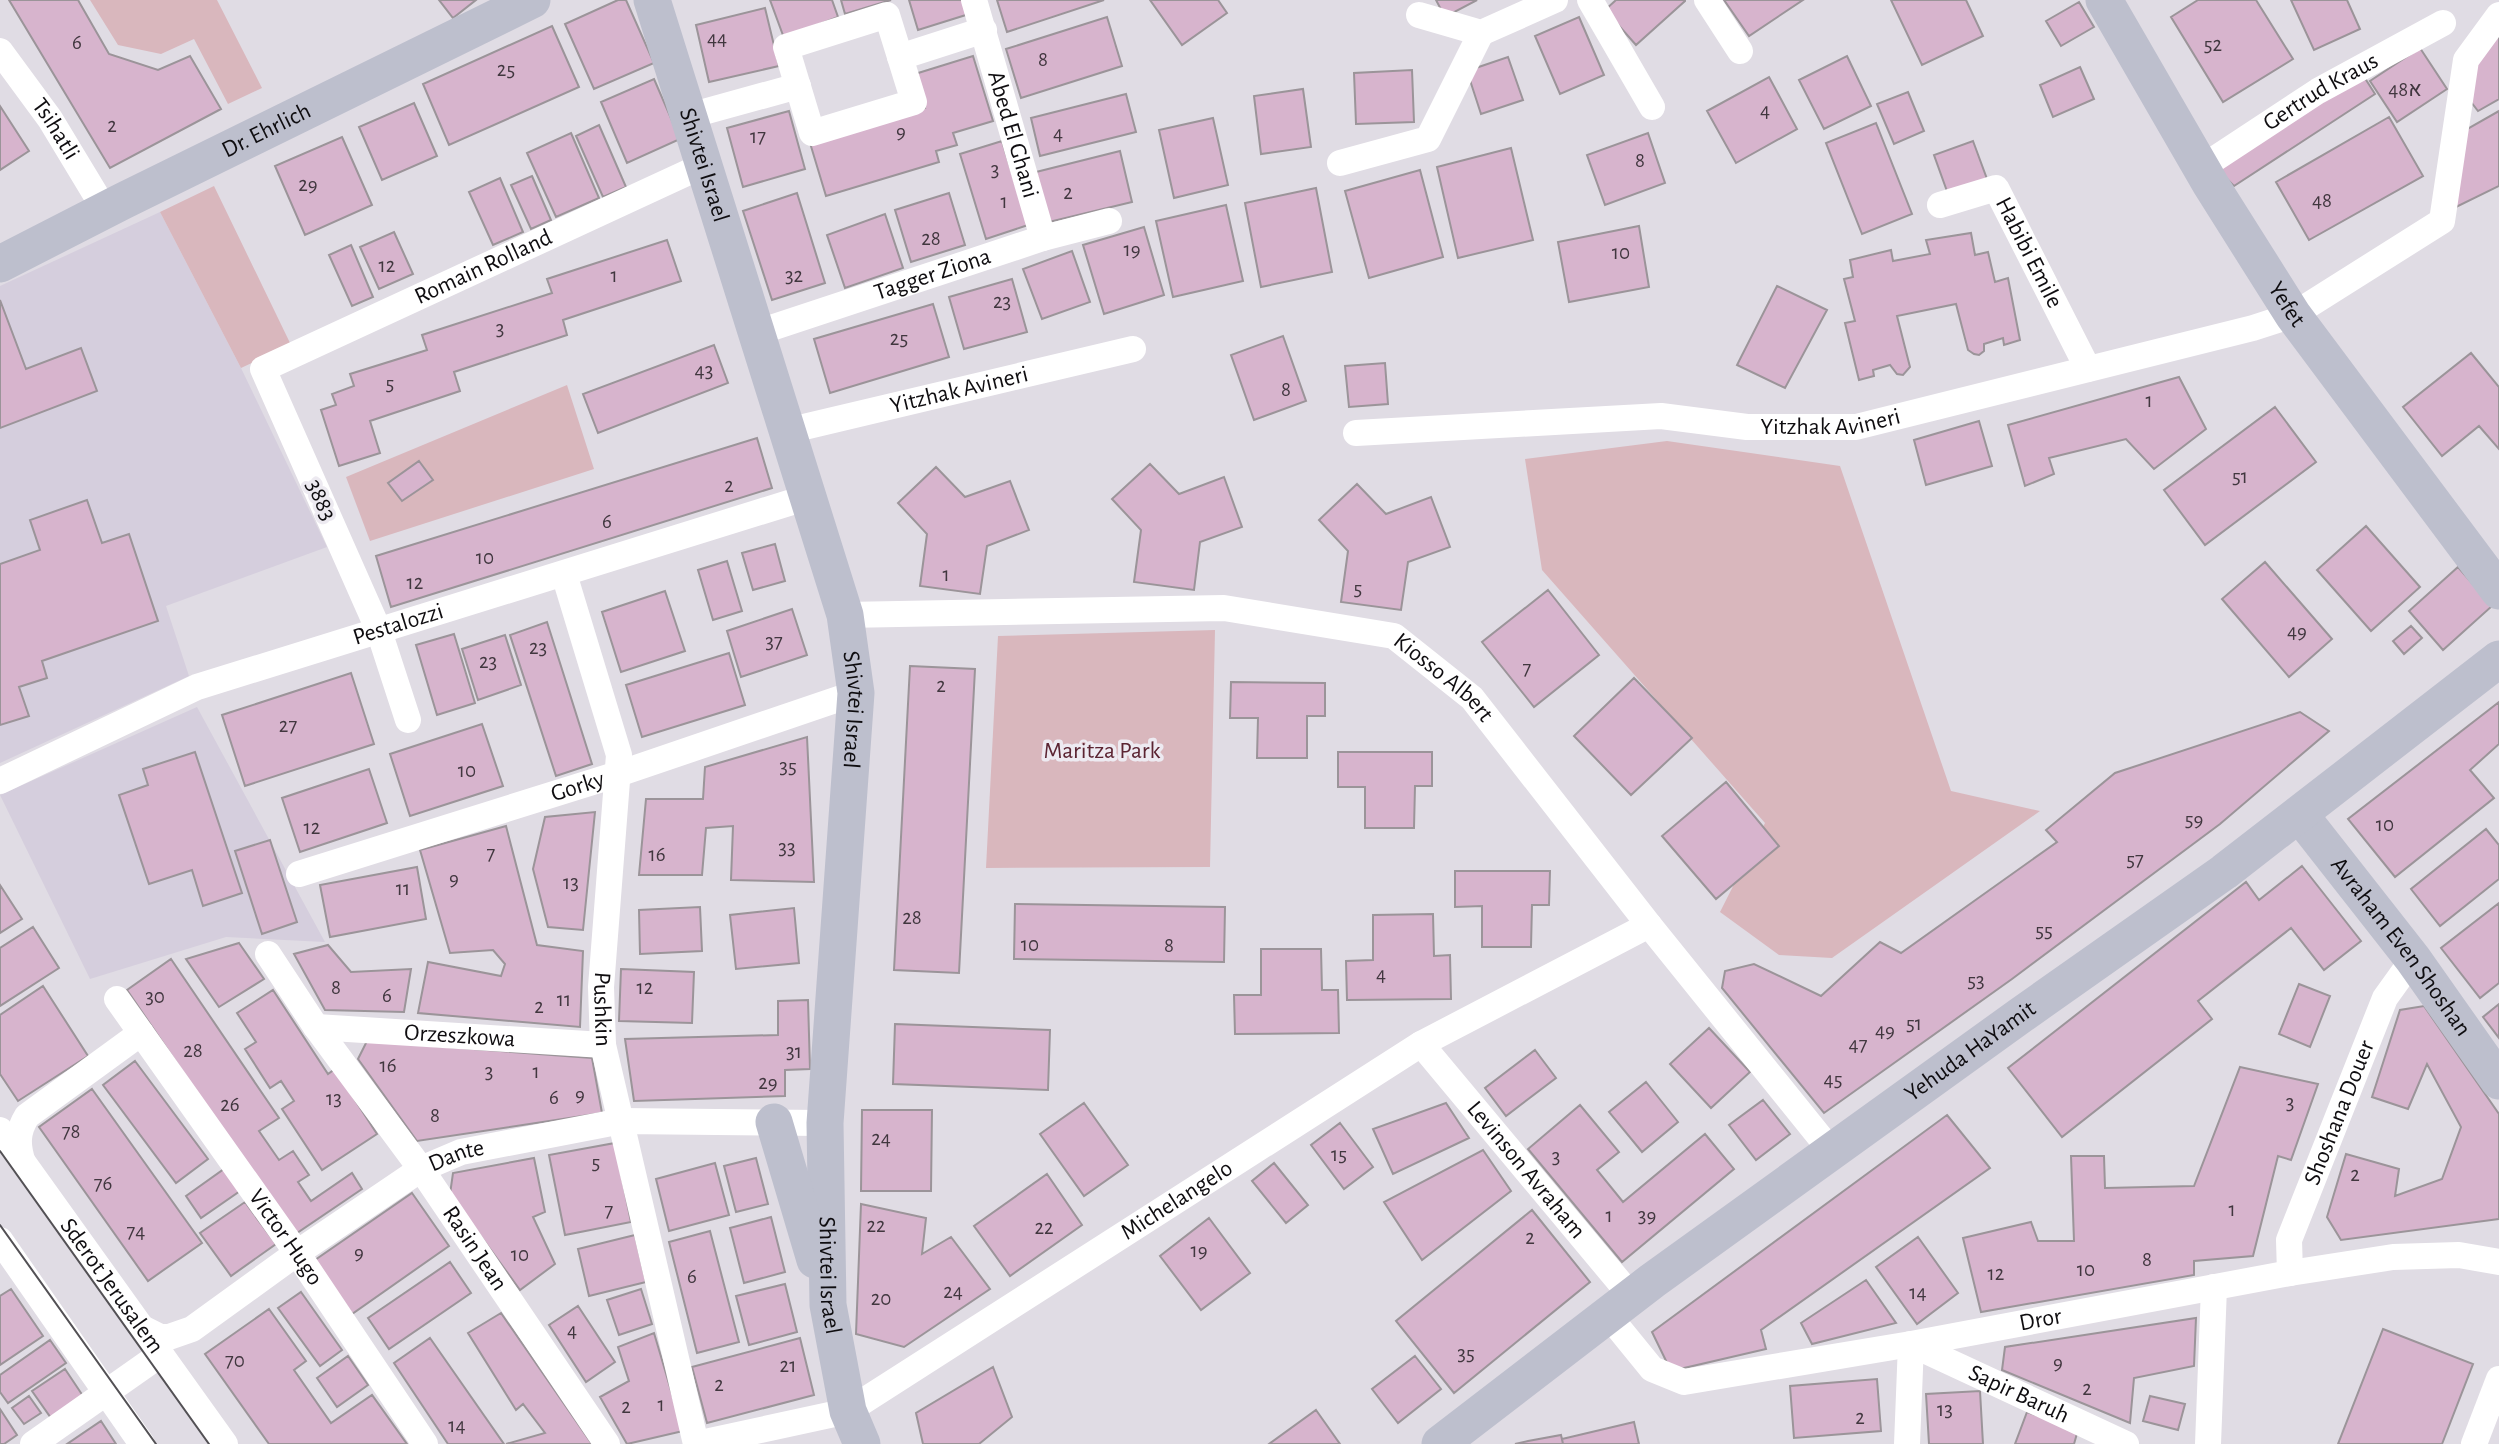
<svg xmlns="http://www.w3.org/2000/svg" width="2499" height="1444" viewBox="0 0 2499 1444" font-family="'Alegreya Sans',Heebo,sans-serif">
<rect width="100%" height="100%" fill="#e0dce4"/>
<path fill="#d5cedd" d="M160 212 241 368 327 547 166 606 189 676 0 763V286Z
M197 707 325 942 226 937 90 979 0 795Z"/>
<path fill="#d9b7bd" d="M90 0H217L262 88 228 104 194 39 161 54 118 45Z
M214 186 291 345 241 368 160 212Z
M567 385 594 469 370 541 346 477Z
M1667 441 1840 466 1951 791 2040 811 1832 958 1779 955 1720 912 1765 823 1542 570 1525 459Z
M1215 630 1210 867 986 868 998 636Z"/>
<path fill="#d7b4cd" stroke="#9b9499" stroke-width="2" d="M9 0H78L109 54 158 70 190 56 221 109 110 168Z
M439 0H476L453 18Z
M618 0H626L654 63 594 89 565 24Z
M770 0H832L838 17 784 38Z
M841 0H891L845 14Z
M909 0H965L969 14 918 30Z
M997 0H1104L1007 32Z
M1150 0H1218L1227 13 1182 45Z
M1436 0H1477L1445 17Z
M1616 0H1685V1L1636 45 1605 10Z
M1724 0H1803L1749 36Z
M1891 0H1966L1983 36 1922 65Z
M2198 0H2256L2293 59 2223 102 2171 17Z
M2291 0H2347L2360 29 2314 50Z
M2079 2 2094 27 2061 46 2046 21Z
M765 8 779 66 709 82 696 25Z
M1107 17 1122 66 1021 98 1006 49Z
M1579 17 1604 75 1560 94 1535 36Z
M552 26 579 87 449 145 423 84Z
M2499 31V99L2478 111 2468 98 2478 60Z
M2420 48 2447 89 2397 122 2370 81Z
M973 56 993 121 953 133 957 145 936 151 939 162 826 196 810 143 925 108 915 74Z
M1847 56 1871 106 1824 129 1799 80Z
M1508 57 1523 100 1481 114 1467 71Z
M2080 67 2094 99 2053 117 2040 85Z
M1412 70 1414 122 1356 124 1354 73Z
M2361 72 2375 94 2234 186 2213 165Z
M1769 77 1797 129 1736 163 1707 111Z
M654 79 680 139 627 163 601 102Z
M1303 89 1311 147 1261 154 1254 96Z
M1908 92 1924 131 1894 144 1877 104Z
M1126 94 1136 132 1040 156 1031 118Z
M414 103 437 156 382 180 359 127Z
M0 106 29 151 0 170Z
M789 111 805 169 743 187 727 128Z
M2499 111V186L2452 209 2464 131Z
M2389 117 2423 176 2309 240 2276 182Z
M1213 118 1228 185 1174 198 1159 130Z
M1876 123 1912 214 1862 234 1826 143Z
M599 125 626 187 603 197 576 136Z
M571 133 599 198 556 217 527 153Z
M1648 133 1665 183 1605 205 1587 155Z
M342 137 372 205 305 235 275 166Z
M1002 141 1028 225 986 239 960 154Z
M1973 141 1987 179 1948 194 1934 155Z
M1511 148 1533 240 1458 258 1437 167Z
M1120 151 1132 202 1049 222 1036 172Z
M1420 170 1443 257 1369 278 1345 191Z
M532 176 551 220 531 229 511 185Z
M500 178 523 232 493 245 469 192Z
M1316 188 1332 272 1261 287 1245 203Z
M797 193 825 283 772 300 743 211Z
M949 193 965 245 911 262 895 210Z
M1226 205 1243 281 1173 297 1156 221Z
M885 214 903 268 845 288 827 235Z
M1639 226 1649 287 1569 302 1558 242Z
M1144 227 1164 295 1104 314 1083 245Z
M394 232 413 274 379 289 360 247Z
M1971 233 1975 255 1988 252 1995 282 2008 278 2020 340 2004 345 2003 338 1984 344V351L1979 355 1974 354 1968 350 1956 304 1897 316 1910 367 1903 375 1897 374 1890 365 1873 370 1874 376 1859 380 1845 323 1855 321 1844 279 1853 277 1850 260 1891 250 1893 261 1930 254 1926 240Z
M667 240 681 281 563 320 567 335 454 372 460 391 370 421 380 453 339 466 321 410 336 405 332 394 354 386 350 374 427 350 422 335 552 293 547 279Z
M351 245 373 297 352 306 329 255Z
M1072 251 1090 302 1042 319 1023 269Z
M1012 279 1027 332 964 349 949 297Z
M1777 286 1827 310 1785 388 1737 365Z
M0 300 26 369 81 348 97 391 0 428Z
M933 304 949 357 830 393 814 339Z
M1283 336 1306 401 1254 420 1231 355Z
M714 345 728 383 598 433 583 394Z
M2471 353 2499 387V449L2479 426 2442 456 2403 407Z
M1385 363 1388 404 1349 407 1345 366Z
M2179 377 2206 429 2154 469 2126 439 2049 458 2054 474 2025 486 2008 425Z
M2275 407 2316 462 2205 545 2164 490Z
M1979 421 1992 466 1926 485 1914 440Z
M757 438 772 488 391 607 376 556Z
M419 461 433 480 402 501 388 483Z
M1150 464 1179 494 1224 477 1242 527 1200 542 1194 590 1134 582 1141 530 1112 499Z
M936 467 965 497 1010 481 1029 530 987 546 980 594 920 586 927 534 898 503Z
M1357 484 1386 514 1431 497 1450 547 1408 562 1401 610 1341 602 1348 551 1319 520Z
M87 500 102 543 129 534 158 621 42 661 47 678 19 687 29 716 0 725V564L40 550 30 520Z
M2366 526 2420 587 2371 631 2317 570Z
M775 544 785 581 753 590 742 553Z
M727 561 742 611 713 620 698 570Z
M2265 562 2332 639 2289 677 2222 599Z
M2458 567 2492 606 2443 650 2409 611Z
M1548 590 1599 655 1534 707 1482 642Z
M665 591 685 651 621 672 602 612Z
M792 609 807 655 741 677 727 631Z
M547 622 592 764 556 776 510 635Z
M2411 626 2422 638 2404 654 2393 641Z
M454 634 475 703 437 715 416 645Z
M505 635 521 685 478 700 462 649Z
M729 653 745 705 642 737 626 685Z
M910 666 975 669 959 973 894 970Z
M351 673 374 744 245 786 222 715Z
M1634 678 1692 738 1631 795 1574 736Z
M1231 682 1325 683V716H1307V758H1257L1258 718H1230Z
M2499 702V744L2470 770 2494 798 2395 877 2348 819Z
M2300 712 2329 731 2220 824 2012 979 1824 1113 1722 988 1725 971 1754 964 1821 996 1880 942 1901 953 2057 842 2046 830 2115 773Z
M482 724 503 786 410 816 390 754Z
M807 737 814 882 731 880 733 826 706 828 702 875H639L646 799H703L705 767Z
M195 752 242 893 203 906 192 870 149 884 119 795 148 785 143 769Z
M1338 752H1432V786H1415L1414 828H1365V787H1338Z
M369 769 387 823 300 852 282 798Z
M1726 782 1779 846 1716 899 1662 836Z
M595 812 583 930 548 927 533 869 545 817Z
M506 826 537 945 583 951 580 1027 418 1013 428 962 501 976 505 964 493 950 450 953 420 850Z
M2486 829 2499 845V879L2440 926 2411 889Z
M270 840 297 922 262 934 235 851Z
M2302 866 2361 941 2324 970 2291 928 2198 1001 2212 1019 2062 1137 2008 1068 2246 882 2259 900Z
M417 867 426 919 330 937 320 885Z
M1455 871H1550L1549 905H1532L1531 947H1482V906L1455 907Z
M0 885 22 919 0 933Z
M2499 903V983L2480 998 2441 948Z
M1015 904 1225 907 1224 962 1014 959Z
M700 907 702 951 640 954 639 910Z
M794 908 799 963 736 969 730 915Z
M1433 914 1434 956 1450 955 1451 999 1347 1000 1346 961 1373 960V915Z
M33 927 59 968 0 1006V948Z
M239 943 264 979 219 1007 186 959Z
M328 945 351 972 411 969 404 1012 325 1010 294 954Z
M1261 949H1321L1322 990H1338L1339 1033 1235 1034 1234 995H1261Z
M171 959 279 1118 259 1131 279 1160 293 1151 309 1175 298 1182 311 1201 352 1173 362 1189 294 1235 127 990Z
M621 969 694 972 692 1023 619 1021Z
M2299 984 2330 996 2310 1047 2279 1034Z
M43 986 88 1056 18 1101 0 1074V1015Z
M273 990 328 1074 335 1069 377 1134 322 1170 282 1109 294 1101 281 1081 270 1088 245 1049 256 1042 237 1013Z
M808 1000 810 1069 785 1070V1096L634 1101 625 1039 778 1035V1001Z
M2499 1004V1038L2483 1017Z
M2424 1006 2499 1114V1219L2341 1240 2327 1217 2346 1154 2399 1169 2395 1196 2442 1179 2461 1127 2427 1064 2408 1109 2372 1097 2400 1010Z
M895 1024 1050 1030 1048 1090 893 1084Z
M1709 1028 1750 1072 1711 1108 1670 1064Z
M367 1041 592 1058 602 1113 417 1141 358 1059Z
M1535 1050 1556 1078 1506 1116 1485 1088Z
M135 1061 208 1159 176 1183 103 1085Z
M2240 1067 2318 1084 2291 1160 2278 1156 2253 1256 2194 1261V1275L1981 1312 1963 1238 2031 1222 2038 1241H2074L2071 1156H2104L2105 1188 2194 1186Z
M1646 1082 1678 1122 1642 1152 1609 1112Z
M92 1089 202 1243 148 1281 39 1127Z
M1763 1100 1790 1134 1756 1160 1729 1125Z
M1084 1103 1128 1165 1084 1196 1040 1134Z
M1446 1103 1469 1138 1393 1174 1373 1129Z
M1580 1105 1619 1152 1597 1170 1623 1202 1705 1134 1734 1169 1622 1262 1528 1149Z
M862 1110H932L931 1191H861Z
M1947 1115 1990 1168 1761 1330 1766 1349 1671 1371 1652 1332Z
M1340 1123 1373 1167 1344 1189 1311 1145Z
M615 1143 631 1222 565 1235 549 1155Z
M1483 1150 1511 1191 1422 1260 1384 1202Z
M534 1158 545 1212 533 1217 555 1264 520 1290 450 1194 453 1173Z
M756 1158 768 1204 736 1212 724 1166Z
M715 1163 729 1215 669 1231 656 1179Z
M1274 1163 1308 1205 1286 1223 1252 1181Z
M224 1169 240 1191 201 1218 186 1196Z
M1047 1174 1082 1225 1010 1276 974 1226Z
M412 1193 449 1246 352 1314 315 1260Z
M245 1202 276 1244 231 1276 200 1233Z
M861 1204 926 1218 922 1254 951 1237 990 1289 904 1347 856 1334Z
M1532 1210 1590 1282 1454 1393 1396 1321Z
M771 1217 785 1272 744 1283 730 1228Z
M1209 1218 1250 1273 1201 1310 1160 1256Z
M710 1231 739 1342 697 1353 669 1242Z
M635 1235 646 1282 589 1296 578 1249Z
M1918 1237 1958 1293 1917 1324 1876 1267Z
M450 1262 471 1293 389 1349 368 1318Z
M1866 1280 1896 1323 1812 1344 1801 1323Z
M785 1284 797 1332 749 1345 736 1296Z
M11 1289 43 1336 0 1365V1296Z
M641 1289 652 1324 619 1335 607 1300Z
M301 1292 342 1350 320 1366 278 1308Z
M578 1306 615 1362 586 1382 549 1325Z
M269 1309 306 1361 294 1370 331 1423 372 1395 407 1444H269L205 1354Z
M501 1313 592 1444H506L545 1433 523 1404 516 1410 468 1333Z
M2196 1318 2194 1366 2134 1378 2130 1423 2002 1370 2005 1347Z
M2383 1329 2473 1364 2442 1444H2338Z
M654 1333 683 1431 627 1444 600 1397 629 1381 618 1347Z
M430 1338 504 1444H448L394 1363Z
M800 1338 814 1395 707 1423 692 1367Z
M50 1340 66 1363 8 1403 0 1392V1375Z
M348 1356 368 1385 337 1407 317 1378Z
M1415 1356 1441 1389 1398 1423 1372 1389Z
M993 1367 1012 1417 979 1444H923L916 1413Z
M65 1369 83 1396 51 1418 32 1391Z
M1877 1379 1881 1431 1794 1438 1790 1386Z
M1980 1391 1983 1444H1929L1926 1394Z
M29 1396 41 1413 24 1424 12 1408Z
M2150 1396 2185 1404 2178 1430 2143 1421Z
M0 1409 17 1435 4 1444H0Z
M1316 1410 1340 1444H1269Z
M2027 1412 2078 1430 2074 1444H2015Z
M101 1421 116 1444H67Z
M1634 1422 1639 1444H1563L1562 1439Z
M1561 1435 1563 1444H1515L1528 1441Z"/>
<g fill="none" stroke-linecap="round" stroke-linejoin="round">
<g stroke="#fff" stroke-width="26">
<path id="s1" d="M974 0 1043 238"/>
<path d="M1590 0 1652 107"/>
<path d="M1707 0 1740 51"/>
<path d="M887 15 914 102 812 133 786 47Z"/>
<path d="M1419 15 1481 33 1555 0"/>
<path id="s2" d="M0 51 50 119 105 210"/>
<path d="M900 57 984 30"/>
<path d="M689 116 798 86"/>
<path d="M1340 163 1428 139 1481 33"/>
<path id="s3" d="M2201 168 2318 91 2443 23"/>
<path id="s4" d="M1940 205 1996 188 2088 369"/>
<path id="s5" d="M756 333 1043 238 1109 221"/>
<path id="s6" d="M787 431 1133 349"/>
<path id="s7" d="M1356 433 1661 416 1747 427H1856L2253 328 2293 315 2442 221 2466 60 2499 15"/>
<path id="s8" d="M564 574 619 755 601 987 603 1045 696 1444"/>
<path id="s9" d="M845 615 1224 608 1394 636 1472 698 1649 925 1832 1152"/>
<path id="s10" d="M408 720 379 631 263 369 704 165"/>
<path id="s11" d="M0 781 197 687 808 497"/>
<path id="s12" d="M299 874 618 774 856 693"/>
<path id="s13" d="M268 954 316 1027 421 1169 607 1444"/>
<path id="s14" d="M117 999 297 1253 425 1444"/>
<path id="s15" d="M316 1027 603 1045"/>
<path id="s16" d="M1421 1044 1632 1297"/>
<path id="s17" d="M0 1130 225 1444"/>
<path d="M23 1163C17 1145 17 1132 27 1116L141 1033"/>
<path d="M0 1240 142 1444"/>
<path id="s18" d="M2290 1273 2289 1240 2385 998 2413 959"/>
<path id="s19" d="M1608 1315 1652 1369 1684 1382 1911 1344 2290 1273 2393 1257 2459 1255 2499 1262"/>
<path id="s20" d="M142 1328 160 1337H169L192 1329 297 1253 421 1169 461 1152 622 1121 825 1123"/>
<path d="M33 1444 161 1354"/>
<path id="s21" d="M696 1444 848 1411 1421 1044 1649 925"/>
<path id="s22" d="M1907 1444 1911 1344 2126 1444"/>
<path d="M2208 1444 2214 1287"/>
<path d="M2474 1444 2499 1379"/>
</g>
<g stroke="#bdbfcd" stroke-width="37">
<path id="s23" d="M652 0 845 615 856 693 825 1123 828 1305 848 1411 862 1444"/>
<path id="s24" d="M2104 0 2211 185 2293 315 2499 591"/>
<path id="s25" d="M0 264 123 201 532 0"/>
<path id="s26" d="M2300 815 2413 959 2499 1081"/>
<path d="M774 1122 815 1260"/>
<path id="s27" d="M1440 1444 1652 1281 2021 1015 2224 872 2499 659"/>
</g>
<path stroke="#535155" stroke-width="2" d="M0 1151 209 1444
M0 1225 156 1444"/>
</g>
<g text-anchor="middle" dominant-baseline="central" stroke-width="7" stroke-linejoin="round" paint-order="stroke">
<g font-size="21" fill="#41373f">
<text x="717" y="38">44</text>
<text x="77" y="42">6</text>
<text x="2213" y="44">52</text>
<text x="1043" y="59">8</text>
<text x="506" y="69">25</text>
<text x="2405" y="89">48א</text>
<text x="1765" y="110">4</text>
<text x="112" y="125">2</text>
<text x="901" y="131">9</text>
<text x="1058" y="133">4</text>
<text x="758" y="136">17</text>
<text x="1640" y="160">8</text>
<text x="995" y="169">3</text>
<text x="308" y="184">29</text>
<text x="1068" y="192">2</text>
<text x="2322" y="200">48</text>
<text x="1004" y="201">1</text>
<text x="931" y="238">28</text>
<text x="1132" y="249">19</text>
<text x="1621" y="252">10</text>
<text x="387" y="265">12</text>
<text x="614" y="275">1</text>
<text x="794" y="275">32</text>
<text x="1002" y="301">23</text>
<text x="500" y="328">3</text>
<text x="899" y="338">25</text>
<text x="704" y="370">43</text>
<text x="390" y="383">5</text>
<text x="1286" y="389">8</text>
<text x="2149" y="400">1</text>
<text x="2240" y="476">51</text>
<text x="729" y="485">2</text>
<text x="607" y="521">6</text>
<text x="485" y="557">10</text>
<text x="946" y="574">1</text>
<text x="415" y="582">12</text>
<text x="1358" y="588">5</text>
<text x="2297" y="631">49</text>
<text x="774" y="641">37</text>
<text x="538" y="647">23</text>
<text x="488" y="661">23</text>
<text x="1527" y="668">7</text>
<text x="941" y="685">2</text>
<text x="288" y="725">27</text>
<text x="788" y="766">35</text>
<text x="467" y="770">10</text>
<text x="2194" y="819">59</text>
<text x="2385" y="824">10</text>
<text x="312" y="827">12</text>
<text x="787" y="847">33</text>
<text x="491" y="853">7</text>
<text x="657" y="854">16</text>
<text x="2135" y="859">57</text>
<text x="454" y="878">9</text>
<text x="571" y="882">13</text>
<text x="403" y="888">11</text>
<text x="912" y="917">28</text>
<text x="2044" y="930">55</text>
<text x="1030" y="944">10</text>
<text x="1169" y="945">8</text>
<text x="1381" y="974">4</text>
<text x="1976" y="980">53</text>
<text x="336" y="987">8</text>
<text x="645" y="987">12</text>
<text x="387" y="995">6</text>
<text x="155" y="996">30</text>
<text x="564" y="999">11</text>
<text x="539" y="1006">2</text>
<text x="1914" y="1023">51</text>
<text x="1885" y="1030">49</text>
<text x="1858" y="1044">47</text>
<text x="193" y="1050">28</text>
<text x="794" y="1051">31</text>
<text x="388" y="1065">16</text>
<text x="489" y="1071">3</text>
<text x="536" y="1071">1</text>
<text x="1833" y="1079">45</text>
<text x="768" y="1082">29</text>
<text x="580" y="1094">9</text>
<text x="554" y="1097">6</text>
<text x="334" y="1098">13</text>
<text x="2290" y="1102">3</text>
<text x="230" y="1104">26</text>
<text x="435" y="1115">8</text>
<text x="71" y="1131">78</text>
<text x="881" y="1138">24</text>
<text x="1339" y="1154">15</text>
<text x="1556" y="1156">3</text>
<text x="596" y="1162">5</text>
<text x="2355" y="1174">2</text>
<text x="103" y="1183">76</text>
<text x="2232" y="1209">1</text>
<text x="609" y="1210">7</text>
<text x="1609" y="1215">1</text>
<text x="1647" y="1215">39</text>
<text x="876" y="1225">22</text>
<text x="1044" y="1227">22</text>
<text x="136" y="1231">74</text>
<text x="1530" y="1237">2</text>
<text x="1199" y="1250">19</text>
<text x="359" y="1252">9</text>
<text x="520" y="1254">10</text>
<text x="2147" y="1259">8</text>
<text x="2086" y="1269">10</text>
<text x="1996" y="1273">12</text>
<text x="692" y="1276">6</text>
<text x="953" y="1291">24</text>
<text x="1918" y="1292">14</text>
<text x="881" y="1298">20</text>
<text x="572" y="1330">4</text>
<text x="1466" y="1353">35</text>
<text x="235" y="1360">70</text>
<text x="2058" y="1362">9</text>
<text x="788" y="1365">21</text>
<text x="719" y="1384">2</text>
<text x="2087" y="1388">2</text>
<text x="661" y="1404">1</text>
<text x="626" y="1406">2</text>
<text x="1945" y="1409">13</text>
<text x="1860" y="1417">2</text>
<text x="457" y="1425">14</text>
</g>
<g font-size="24" fill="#0f0d10" stroke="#edeaf1">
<text stroke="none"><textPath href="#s3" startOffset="142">Gertrud Kraus</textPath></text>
<text stroke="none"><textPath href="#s2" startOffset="96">Tsihatli</textPath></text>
<text stroke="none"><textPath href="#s25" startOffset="298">Dr. Ehrlich</textPath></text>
<text stroke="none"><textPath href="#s1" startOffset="140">Abed El Ghani</textPath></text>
<text stroke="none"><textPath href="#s23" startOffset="173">Shivtei Israel</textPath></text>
<text stroke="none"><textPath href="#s4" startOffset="131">Habibi Emile</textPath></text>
<text stroke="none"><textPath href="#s10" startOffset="623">Romain Rolland</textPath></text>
<text stroke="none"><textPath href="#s5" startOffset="186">Tagger Ziona</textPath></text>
<text stroke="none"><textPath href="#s24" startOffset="355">Yefet</textPath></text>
<text stroke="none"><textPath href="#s6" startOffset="177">Yitzhak Avineri</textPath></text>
<text stroke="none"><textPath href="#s7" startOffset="476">Yitzhak Avineri</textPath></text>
<text transform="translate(321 500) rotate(66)">3883</text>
<text stroke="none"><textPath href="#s11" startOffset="429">Pestalozzi</textPath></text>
<text stroke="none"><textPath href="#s9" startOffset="616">Kiosso Albert</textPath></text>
<text stroke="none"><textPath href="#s23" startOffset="740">Shivtei Israel</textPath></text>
<text stroke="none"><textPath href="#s12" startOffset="292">Gorky</textPath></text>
<text stroke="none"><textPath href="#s26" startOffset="166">Avraham Even Shoshan</textPath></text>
<text stroke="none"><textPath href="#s8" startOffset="444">Pushkin</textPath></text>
<text stroke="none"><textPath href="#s15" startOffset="144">Orzeszkowa</textPath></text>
<text stroke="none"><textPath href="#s27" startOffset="660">Yehuda HaYamit</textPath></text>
<text stroke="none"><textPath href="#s18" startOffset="170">Shoshana Douer</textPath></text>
<text stroke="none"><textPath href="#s20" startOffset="371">Dante</textPath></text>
<text stroke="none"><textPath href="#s16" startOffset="164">Levinson Avraham</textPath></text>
<text stroke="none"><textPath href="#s21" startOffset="546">Michelangelo</textPath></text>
<text stroke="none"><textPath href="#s14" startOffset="292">Victor Hugo</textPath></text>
<text stroke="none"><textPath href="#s13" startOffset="360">Rasin Jean</textPath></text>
<text stroke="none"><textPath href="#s23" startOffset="1307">Shivtei Israel</textPath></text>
<text stroke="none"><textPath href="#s17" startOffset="192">Sderot Jerusalem</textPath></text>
<text stroke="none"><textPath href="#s19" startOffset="466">Dror</textPath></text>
<text stroke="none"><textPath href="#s22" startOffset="219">Sapir Baruh</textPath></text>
</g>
<g font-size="24" fill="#5b2432" stroke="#edeaf1">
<text x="1102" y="751">Maritza Park</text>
</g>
</g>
</svg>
